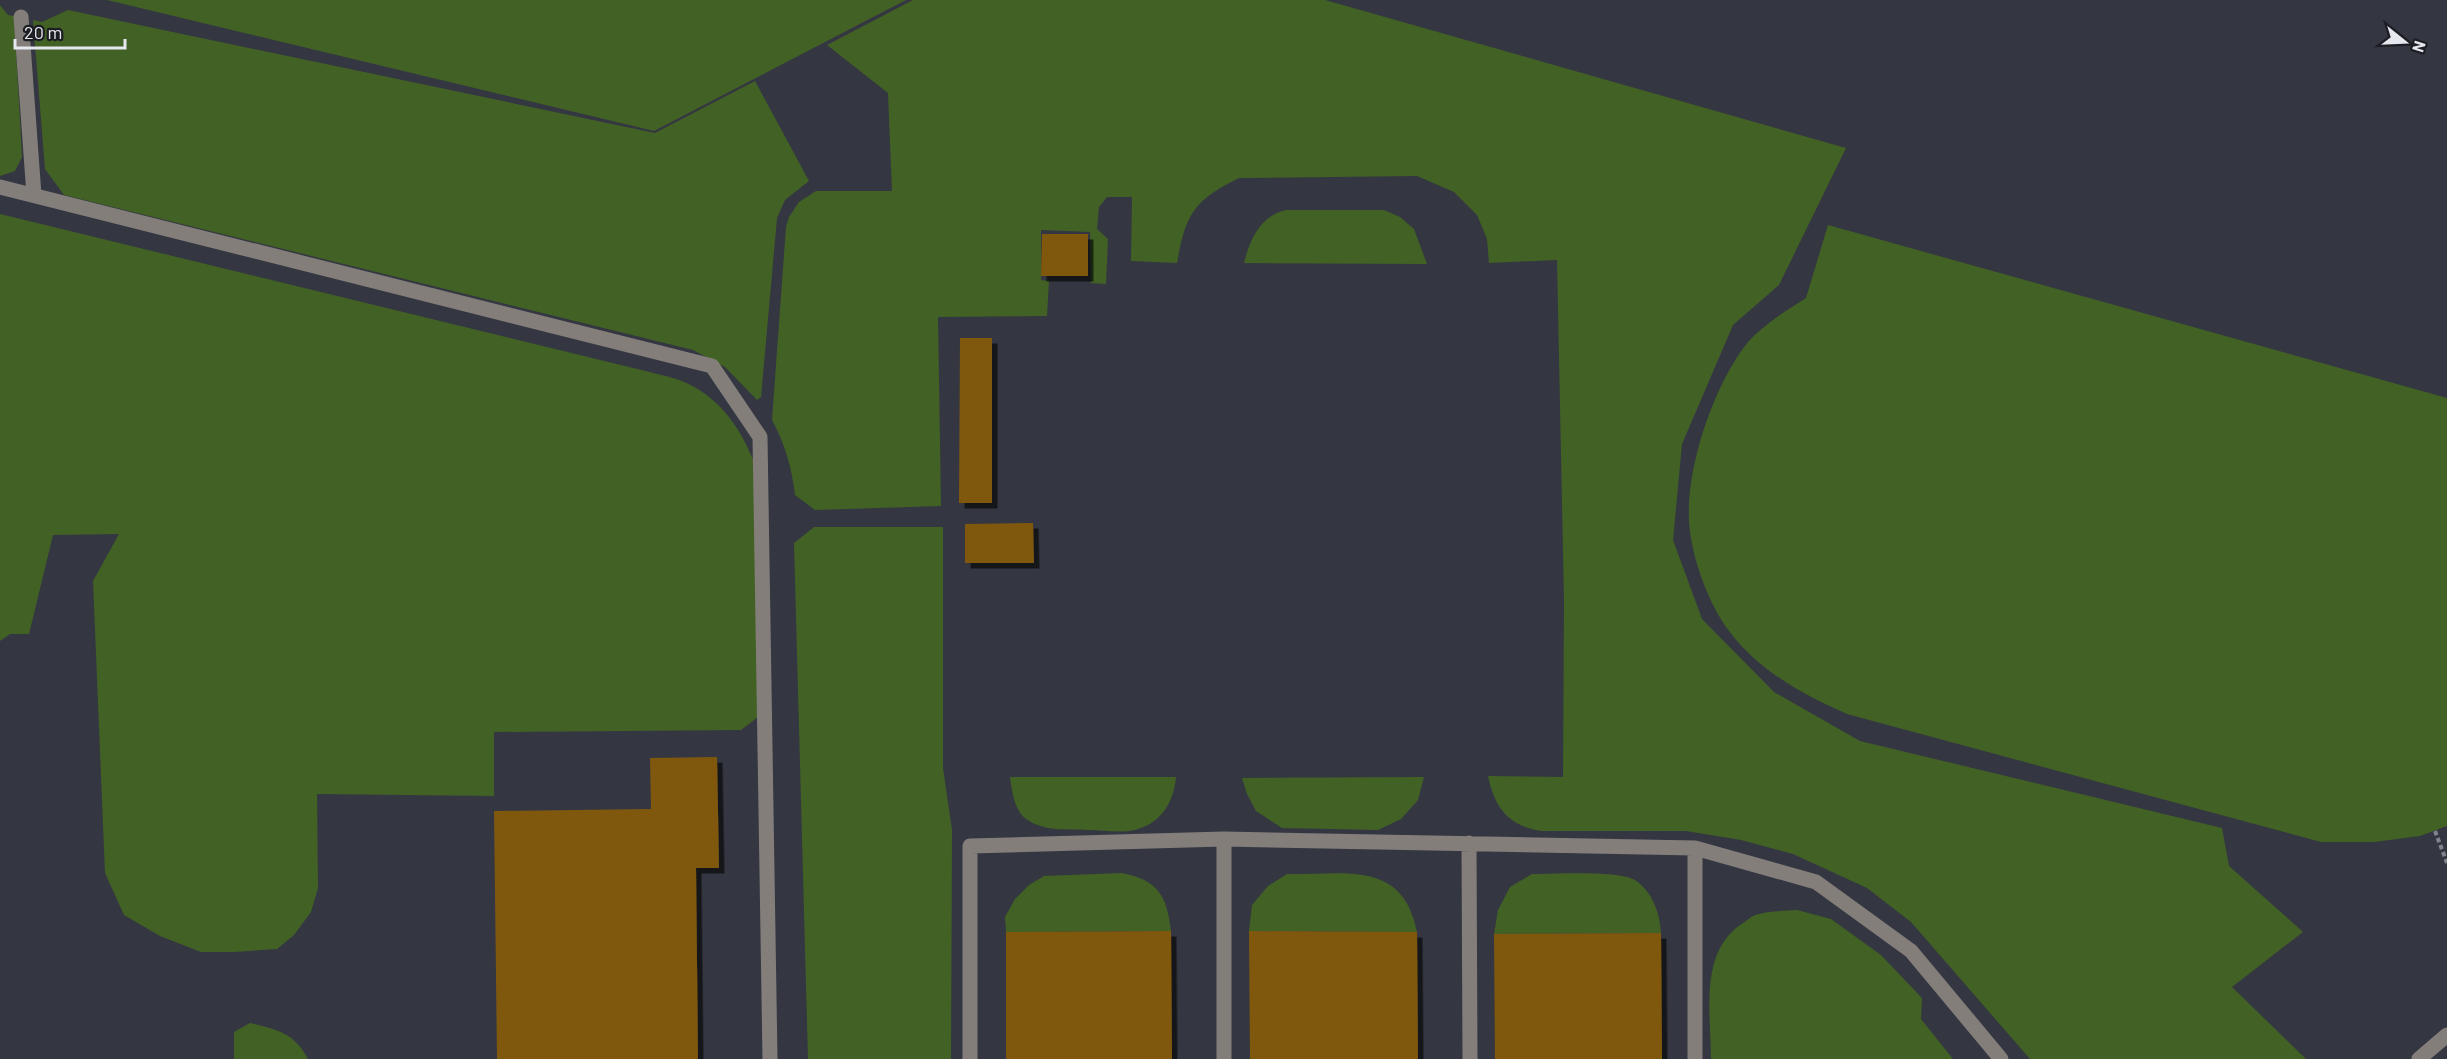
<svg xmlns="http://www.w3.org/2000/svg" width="2447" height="1059" viewBox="0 0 2447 1059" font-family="Barlow,sans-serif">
<defs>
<filter id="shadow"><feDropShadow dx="5.5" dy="5.5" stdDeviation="0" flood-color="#0009"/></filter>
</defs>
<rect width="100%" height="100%" fill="#343741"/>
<path fill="#426125" d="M107 0H906L654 131Z
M913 0H1325L1846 148 1779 285 1733 325 1682 444 1673 540 1702 619 1774 692 1860 741 2222 828 2229 866 2303 932 2232 987 2306 1059H2030L1911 922 1867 888 1793 854 1741 840 1686 831H1542C1508 826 1495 808 1488 776L1563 777 1564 601 1557 260 1489 263 1487 239 1477 215 1454 192 1417 176 1239 178C1193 201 1186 214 1177 263L1131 261 1132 197H1107L1099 207 1097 229 1108 239 1106 284 1091 283 1090 232 1041 230V280L1049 281 1047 316 938 317 941 506 815 510 795 495C792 468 785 444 772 420L786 227 789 217 799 202 816 191H892L888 93 827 45Z
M0 5 8 15 14 16 22 157 15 171 0 176Z
M68 10 655 133 755 81 809 181 785 200 777 218 761 397 757 400 725 367 693 350 64 195 45 169 33 20 42 22Z
M1286 210H1384L1400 217 1414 229 1427 264 1244 263C1250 239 1260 216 1286 210Z
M0 214 633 368C648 372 664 375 679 380 720 395 743 431 757 470L762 714 741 730 494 732V796L317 794 318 888 311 912 294 935 277 949 233 952H201L160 936 124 915 105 873 93 581 119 534 53 535 29 634H10L0 641Z
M1828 225 2447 398V826L2420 836 2374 842H2321L1847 714C1802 694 1759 671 1729 631 1708 603 1691 556 1689 521 1686 467 1714 384 1748 342 1764 324 1786 311 1806 298Z
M814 527H943V768L952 830 951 1059H808L794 543Z
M1010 777H1176C1174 801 1162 822 1138 829 1124 834 1103 830 1088 830 1066 829 1045 832 1026 819 1014 810 1012 791 1010 777Z
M1424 777 1418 800 1401 819 1378 830 1282 828 1256 811 1247 794 1242 778Z
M1122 873C1158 880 1167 896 1171 931L1006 932 1005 917 1015 899 1029 885 1044 876Z
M1287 874C1345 875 1403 859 1417 932L1249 931 1252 905 1268 886Z
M1532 874C1554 874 1618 870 1635 880 1653 892 1660 914 1661 933L1494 934 1498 910 1510 887Z
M1797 910 1831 919 1881 955 1922 998 1921 1019 1953 1059H1711C1711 1015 1699 954 1740 925 1745 922 1750 917 1755 915 1769 911 1783 911 1797 910Z
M250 1023C276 1029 295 1033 308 1059H234V1032Z"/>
<path fill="#7f5810" filter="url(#shadow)" d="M1042 234H1088V276H1041Z
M960 338H992V503H959Z
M1033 523 1034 563H965V524Z
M717 757 719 868H696L698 1059H497L494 811 651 809 650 758Z
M1171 931 1172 1059H1006V932Z
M1249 931 1417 932 1418 1059H1250Z
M1661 933 1662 1059H1495L1494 934Z"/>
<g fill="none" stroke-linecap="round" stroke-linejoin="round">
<path stroke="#81838c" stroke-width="4" stroke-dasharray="4.5 3" stroke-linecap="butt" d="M2435 831 2447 863"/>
<path stroke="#847e7b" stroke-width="15" d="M21 17 34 195
M0 187 712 366 760 437 770 1059
M1224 839V1059
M1469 843 1470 1059
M1695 848V1059
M970 1059V846L1224 839 1695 848 1816 882 1911 951 2001 1059
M2419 1059 2447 1035"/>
</g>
<g transform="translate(2405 42) rotate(108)" stroke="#1d1e23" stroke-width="4.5" paint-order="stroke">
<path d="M0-4.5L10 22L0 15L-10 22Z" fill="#e6e8ef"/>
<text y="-9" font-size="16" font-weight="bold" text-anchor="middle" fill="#e6e8ef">N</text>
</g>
<path d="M15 39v9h110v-9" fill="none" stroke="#e6e8ef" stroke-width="3"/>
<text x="24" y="39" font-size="18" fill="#e6e8ef" stroke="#1d1e23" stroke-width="4.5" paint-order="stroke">20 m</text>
</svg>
